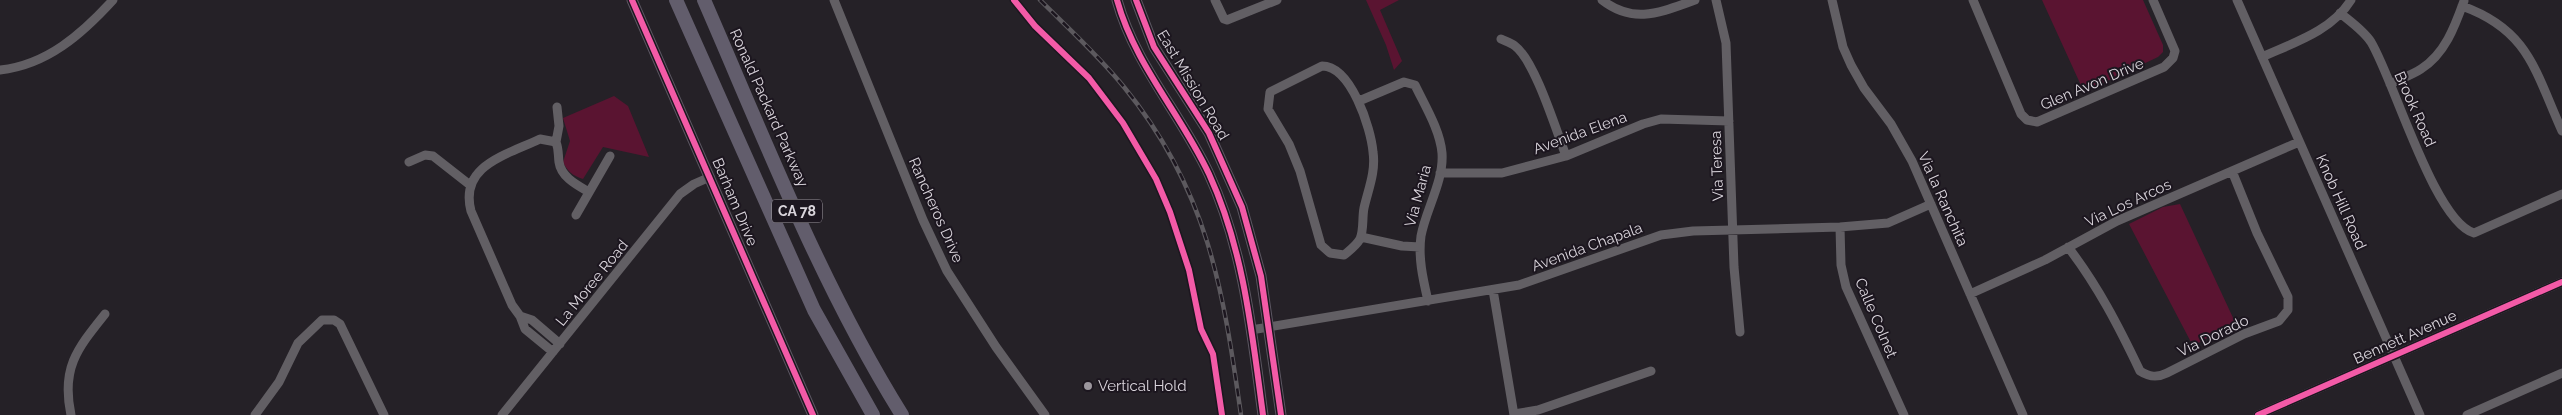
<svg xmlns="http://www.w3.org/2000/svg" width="2562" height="415" viewBox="0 0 2562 415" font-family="Raleway,sans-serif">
<rect width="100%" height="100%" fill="#252127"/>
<path fill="#5a1431" d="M1366 0H1399L1380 10 1402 61 1394 70 1386 45Z
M2042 0H2143L2163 45V52L2158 57 2084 92Z
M614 96 628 106 649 157 603 147 583 179C573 176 567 171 563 162L570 141 563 118Z
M2180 204 2235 322 2193 346 2129 224 2163 207Z"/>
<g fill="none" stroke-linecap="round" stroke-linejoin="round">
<path stroke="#625f64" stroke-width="9" d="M834 0 923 220 947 271 996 347 1045 415
M1215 0 1224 19 1227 20 1277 0
M1602 0C1634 25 1661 12 1695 0
M1716 0 1726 43 1734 267 1740 332
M1832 0 1843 47 1851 65 1864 88 1891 124 1912 161 2023 415
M1973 0 2021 114 2027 120 2037 122 2164 67 2173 58 2175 51 2153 0
M2237 0 2420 415
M2462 6C2529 30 2535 71 2562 131
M2340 13C2351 22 2364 31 2371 42 2394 80 2434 221 2474 233L2562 194
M1501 39C1505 41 1511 43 1515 46 1535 61 1556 130 1566 156
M2262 57C2293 43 2332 31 2351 0
M1322 66C1351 66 1371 128 1373 152 1376 172 1368 190 1364 208 1362 218 1364 230 1360 239 1356 246 1350 250 1344 255L1330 253 1321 245 1300 171 1289 144 1268 109 1270 92Z
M0 70C47 65 82 34 113 0
M2390 84C2400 79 2412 75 2421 69 2445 54 2455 26 2464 1
M1359 101 1404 82 1415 85C1425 106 1440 130 1442 153 1444 181 1426 209 1421 236 1418 258 1423 279 1428 301
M556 142 559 126 557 107
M409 162 425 155 433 156 470 185
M1440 173H1502L1566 156 1643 124 1661 119 1729 121
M576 215 610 156
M1840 227 1841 265 1846 287 1904 415
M1361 237 1402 246 1420 247
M2068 247C2098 286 2119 327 2140 371 2149 377 2157 378 2167 373L2244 334 2279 321 2288 310V297L2257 233 2232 171
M1493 290 1514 415
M1970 294 2045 260 2117 221 2299 142
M520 316 512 305 471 211C459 165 507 155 540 139L556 142C559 150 558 155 559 162 561 177 577 185 589 192
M1251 330 1519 285 1661 235 1693 231 1840 227 1888 223 1931 204
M553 352 525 329 520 316 532 320 560 344
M1514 414 1538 410 1651 371
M71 415C61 368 77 349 105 314
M255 415 279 382 298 343 322 320H334L340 324 384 415
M502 415 680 194 694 184 710 177
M2258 415 2562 282
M2467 415 2562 373"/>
<path stroke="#5c5762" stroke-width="11" d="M632 0 813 415
M1117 0C1135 65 1181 114 1209 174 1244 250 1252 333 1263 415
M1136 0 1154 47 1209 133 1242 207 1261 276 1281 415"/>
<path stroke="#625d6c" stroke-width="14" d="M676 0 814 310 873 415
M704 0C765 140 821 285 902 415"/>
<defs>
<path id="rail" d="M1040 0C1069 29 1099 56 1124 87 1208 190 1223 289 1241 415"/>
</defs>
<use href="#rail" stroke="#5c595e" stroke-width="4.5"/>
<use href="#rail" stroke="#1c161f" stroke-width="2.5" stroke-dasharray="8" stroke-linecap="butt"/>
<defs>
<path id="cycleway" d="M632 0 813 415
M1014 0 1035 26 1089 78 1123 123 1156 179 1170 212 1189 270 1201 329 1213 354 1222 415
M1117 0C1135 65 1181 114 1209 174 1244 250 1252 333 1263 415
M1136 0 1154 47 1209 133 1242 207 1261 276 1281 415
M2258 415 2562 282"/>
</defs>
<use href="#cycleway" stroke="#1c161f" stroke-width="9"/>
<use href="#cycleway" stroke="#f35aa7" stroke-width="6"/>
</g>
<circle fill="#9b969d" stroke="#1c161f" stroke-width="2" cx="1088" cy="386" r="5"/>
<g text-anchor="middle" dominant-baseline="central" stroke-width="4" stroke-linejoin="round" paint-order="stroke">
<rect fill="#1c161f" stroke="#a19ca3" stroke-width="1" x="772" y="199.5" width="50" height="23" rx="4"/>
<g font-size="14" font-weight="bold" fill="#dad5dc">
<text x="797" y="211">CA 78</text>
</g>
<g font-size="15" fill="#dad5dc" stroke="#1c161f">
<text transform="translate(2092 84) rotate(-23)">Glen Avon Drive</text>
<text transform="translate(1193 85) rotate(59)">East Mission Road</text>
<text transform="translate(769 108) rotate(66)">Ronald Packard Parkway</text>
<text transform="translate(2415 109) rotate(66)">Brook Road</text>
<text transform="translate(1580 133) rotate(-20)">Avenida Elena</text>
<text transform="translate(1717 166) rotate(-92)">Via Teresa</text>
<text transform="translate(1418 196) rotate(-75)">Via Maria</text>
<text transform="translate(1943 199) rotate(66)">Via la Ranchita</text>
<text transform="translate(735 202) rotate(67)">Barham Drive</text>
<text transform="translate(2341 202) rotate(66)">Knob Hill Road</text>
<text transform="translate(2128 203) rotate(-25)">Via Los Arcos</text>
<text transform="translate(936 210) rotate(66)">Rancheros Drive</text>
<text transform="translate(1587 247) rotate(-20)">Avenida Chapala</text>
<text transform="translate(592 283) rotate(-51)">La Moree Road</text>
<text transform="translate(1876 318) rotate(67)">Calle Colnet</text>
<text transform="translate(2213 336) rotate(-26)">Via Dorado</text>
<text transform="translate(2405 337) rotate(-24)">Bennett Avenue</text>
</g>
<g font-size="15" fill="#dad5dc" stroke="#1c161f" text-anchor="start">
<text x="1098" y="386">Vertical Hold</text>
</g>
</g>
</svg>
